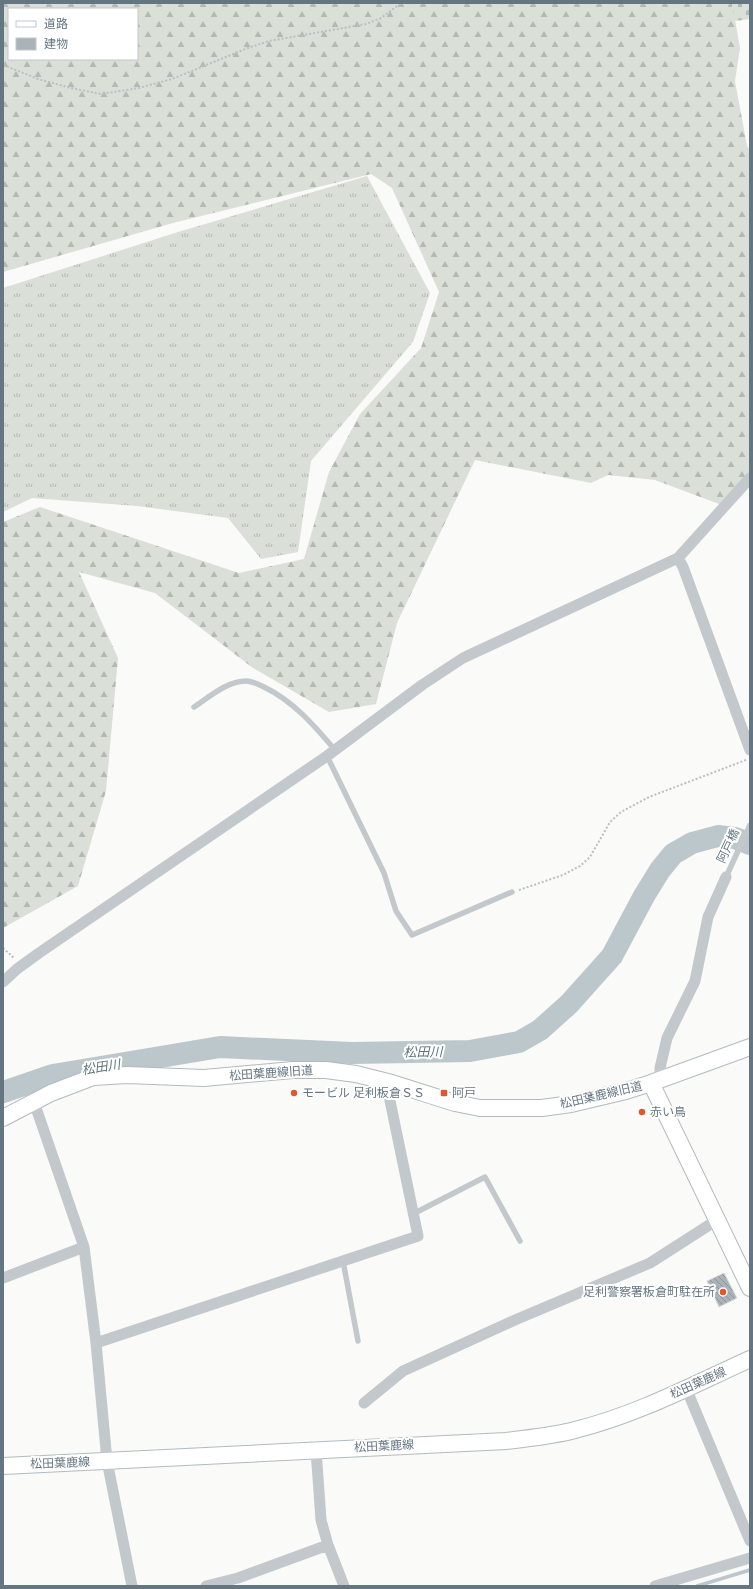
<svg xmlns="http://www.w3.org/2000/svg" width="753" height="1589" viewBox="0 0 753 1589" font-family="'Public Sans','Noto Sans JP',sans-serif">
<defs>
<pattern id="grass-tufts" width="24" height="20" patternUnits="userSpaceOnUse"><rect width="24" height="20" fill="#dadfd7"/><path d="M3 7l-1-3M5 7V3M7 7l1-3M15 17l-1-3M17 17v-4M19 17l1-3" fill="none" stroke="#b4b9b4"/></pattern>
<pattern id="forest-firs" width="22" height="20" patternUnits="userSpaceOnUse"><rect width="22" height="20" fill="#dadfd7"/><path d="M5 1l3.5 6h-7zM16 11l3.5 6h-7z" fill="#b4b9b4"/></pattern>
<pattern id="cemetery-stones" width="16" height="16" patternUnits="userSpaceOnUse"><rect width="16" height="16" fill="#dadfd7"/><path d="M2 7V4a2 2 0 0 1 4 0v3zM10 15v-3a2 2 0 0 1 4 0v3z" fill="#b4b9b4"/></pattern>
<pattern id="building-back-hatch" width="6" height="6" patternUnits="userSpaceOnUse"><rect width="6" height="6" fill="#aab3b9"/><path d="M-1 5l2 2M0 0l6 6M5-1l2 2" fill="none" stroke="#8e969c"/></pattern>
</defs>
<rect width="100%" height="100%" fill="#fafaf8"/>
<path fill="url(#grass-tufts)" d="M367 176 430 293 413 342 311 461 298 552 261 559 228 518 137 506 32 498 3 512V288L178 232Z"/>
<path fill="url(#forest-firs)" fill-rule="evenodd" d="M3 3H732L740 48 735 81 747 146 750 150V483L719 504 655 480 608 475 591 483 475 460 397 623 376 704 329 712 253 668 155 593 79 572 118 658 106 791 78 886 3 928V522L40 507 239 573 304 559 329 472 360 414 421 348 439 292 392 188 371 174 173 223 3 272ZM9 9H137V59H9Z"/>
<path fill="url(#cemetery-stones)" d="M732 3H750V19L735 21Z"/>
<g fill="none" stroke-linecap="round" stroke-linejoin="round">
<path stroke="#bbc7cb" stroke-width="3.5" d="M697 1586 750 1570"/>
<path stroke="#bbc7cb" stroke-width="22" d="M3 1092 53 1075 220 1047 352 1053 470 1051 519 1042 540 1030 569 1004 612 956 644 896 660 870 673 854 692 843 718 836 735 838 750 844"/>
</g>
<path fill="url(#building-back-hatch)" stroke="#dcdcda" d="M724 1273 737 1298 719 1307 707 1281Z"/>
<g fill="none" stroke-linecap="round" stroke-linejoin="round">
<defs>
<path id="secondary" d="M651 1083 750 1288
M3 1118 51 1093 93 1077 127 1075 204 1078 293 1070H326L356 1074 392 1083 455 1103 480 1108H542L571 1104 626 1091 651 1083 750 1047
M3 1466 506 1441C529 1438 553 1436 575 1430 636 1415 693 1385 750 1359"/>
</defs>
<use href="#secondary" stroke="#b3babf" stroke-width="18"/>
<path stroke="#bbbfc2" stroke-width="2" stroke-dasharray="2 2" stroke-linecap="butt" d="M3 62 6 66
M3 66H6L38 79 71 88 101 94 139 88 172 79 248 48 269 41 366 24 381 18 401 3
M519 890 563 875 580 866 590 857 610 822 621 812 649 797 746 760
M3 948 14 958"/>
<path stroke="#c3c8cc" stroke-width="5.5" d="M194 707C209 697 227 681 246 681 252 681 258 684 264 687 293 701 314 725 335 750
M327 756 384 873 396 911 412 935 512 892
M726 877 750 825
M413 1214 485 1177 520 1241
M343 1261 358 1341"/>
<path stroke="#c3c8cc" stroke-width="11" d="M678 558 683 567 750 750
M3 982 17 969 39 953 327 756 422 685 463 658 678 558 750 478
M660 1080V1068L667 1038 695 981 708 917 726 877
M34 1102 84 1247
M3 1278 84 1247 96 1343 107 1461 132 1586
M96 1343 418 1236 389 1096 392 1083
M686 1388 750 1541
M364 1403 403 1371 515 1320 650 1263 717 1220
M316 1450 321 1520 328 1545 344 1586
M206 1586 238 1578 328 1545
M655 1586 750 1558"/>
<use href="#secondary" stroke="#fff" stroke-width="16"/>
</g>
<g fill="#e4572e" stroke="#fff" stroke-width="1.5">
<circle cx="294" cy="1093" r="4"/>
<rect x="440" y="1089" width="8" height="8" rx="2"/>
<circle cx="642" cy="1112" r="4"/>
<circle cx="723" cy="1292" r="4"/>
</g>
<g text-anchor="middle" dominant-baseline="central" stroke-width="4" stroke-linejoin="round" paint-order="stroke">
<g font-size="12" fill="#657683" stroke="#fff">
<text transform="translate(728 846) rotate(-65)">阿戸橋</text>
<text transform="translate(271 1073) rotate(-4)">松田葉鹿線旧道</text>
<text transform="translate(601 1095) rotate(-13)">松田葉鹿線旧道</text>
<text transform="translate(698 1383) rotate(-24)">松田葉鹿線</text>
<text transform="translate(384 1446) rotate(-3)">松田葉鹿線</text>
<text transform="translate(60 1463) rotate(-2)">松田葉鹿線</text>
</g>
<g font-size="12" fill="#657683" stroke="#fff" text-anchor="start">
<text x="302" y="1093">モービル 足利板倉ＳＳ</text>
<text x="452" y="1093">阿戸</text>
<text x="650" y="1112">赤い鳥</text>
<text x="715" y="1292" text-anchor="end">足利警察署板倉町駐在所</text>
</g>
<g font-size="13" font-style="italic" fill="#60757c" stroke="#fff">
<text transform="translate(423 1052) rotate(-1)">松田川</text>
<text transform="translate(101 1067) rotate(-9)">松田川</text>
</g>
</g>
<rect width="753" height="1589" fill="none" stroke="#657683" stroke-width="8"/>
<rect x="8" y="8" width="130" height="52" fill="#ffffff" stroke="#c1c8cd"/>
<rect x="16" y="21" width="20" height="6" fill="#ffffff" stroke="#c1c8cd"/>
<text x="44" y="28" font-size="12" fill="#657683">道路</text>
<rect x="16" y="38" width="20" height="12" fill="#aab3b9" stroke="#c1c8cd"/>
<text x="44" y="48" font-size="12" fill="#657683">建物</text>
</svg>
